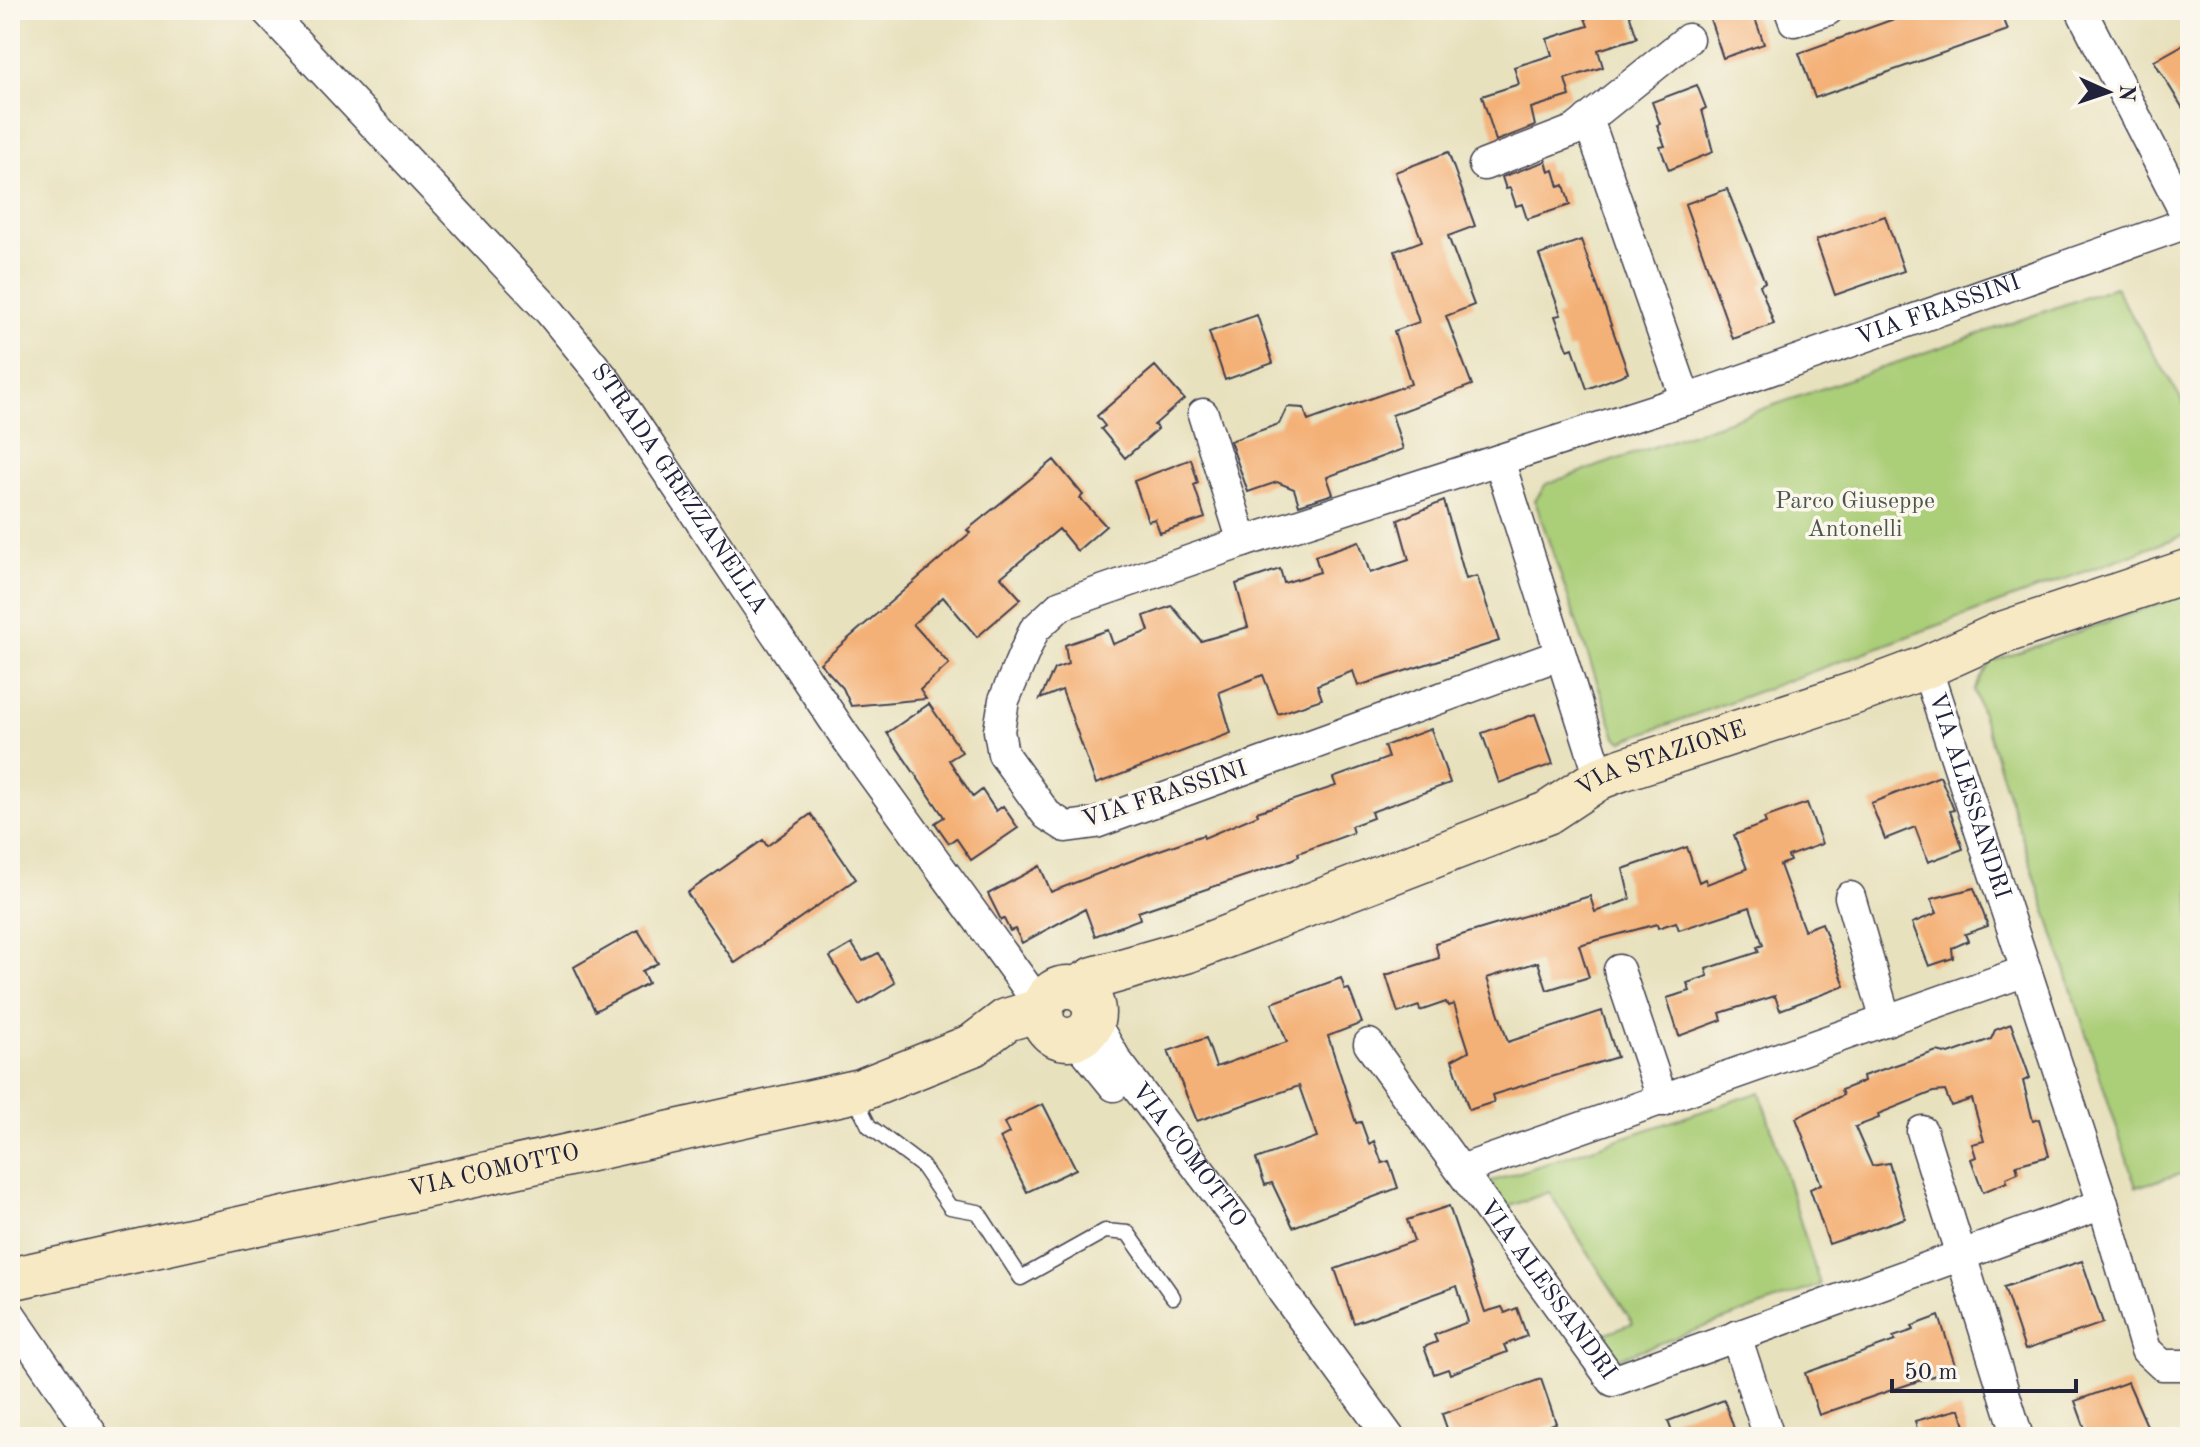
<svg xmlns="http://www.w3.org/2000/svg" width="2200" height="1447" viewBox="0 0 2200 1447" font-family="'Old Standard TT',serif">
<rect width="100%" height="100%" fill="#fbf7ec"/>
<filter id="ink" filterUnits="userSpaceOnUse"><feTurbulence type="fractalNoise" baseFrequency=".0125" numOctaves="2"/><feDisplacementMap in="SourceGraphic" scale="16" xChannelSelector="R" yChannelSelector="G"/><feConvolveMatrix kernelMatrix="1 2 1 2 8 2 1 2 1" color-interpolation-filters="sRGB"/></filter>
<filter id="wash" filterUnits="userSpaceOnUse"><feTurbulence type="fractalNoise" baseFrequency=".006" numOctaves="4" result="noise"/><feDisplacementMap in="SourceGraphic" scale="32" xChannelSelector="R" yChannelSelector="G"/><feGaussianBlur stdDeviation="1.8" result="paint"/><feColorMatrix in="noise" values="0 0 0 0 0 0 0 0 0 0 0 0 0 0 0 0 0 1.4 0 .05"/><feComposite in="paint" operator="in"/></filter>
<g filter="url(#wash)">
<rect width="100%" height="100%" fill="#e8e1be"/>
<path fill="#abce78" stroke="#66785a" stroke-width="2" d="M2115 287 2190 414V533L1623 741 1616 737 1535 501 1546 484Z
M2190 593V1171L2136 1187 1974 690 1991 662Z
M1760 1092 1820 1285 1616 1359 1598 1336 1633 1323 1549 1192 1505 1208 1490 1182Z"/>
<g id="blocks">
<path fill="#f4b177" d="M1582 10H1628L1637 38 1598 50 1603 67 1565 79 1570 96 1531 108 1535 126 1496 141 1482 96 1519 84 1514 67 1552 55 1547 39 1588 26Z
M1707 10H1752L1764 44 1723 58Z
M1919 10H2000L2008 30 1815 98 1799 53Z
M2190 41V120L2154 61Z
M1697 85 1706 108 1702 110 1713 152 1669 170 1660 147 1665 146 1657 125 1660 124 1652 102Z
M1448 152 1475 226 1448 236 1474 305 1446 316 1472 385 1392 415 1403 449 1327 477 1333 494 1299 505 1294 489 1277 482 1248 492 1230 441 1279 424 1287 407 1304 408 1308 421 1411 384 1394 331 1419 322 1395 251 1422 241 1395 172Z
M1546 161 1549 172 1554 170 1559 187 1564 185 1570 205 1527 219 1522 204 1516 206 1510 188 1506 189 1502 177Z
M1727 189 1765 282 1760 285 1774 324 1733 339 1685 204Z
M1885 216 1904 271 1835 295 1816 240Z
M1581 240 1628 373 1587 389 1573 348 1568 350 1555 316 1561 315 1539 255Z
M1257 315 1273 363 1225 380 1209 332Z
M1155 366 1184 399 1154 425 1158 429 1125 458 1101 429 1105 426 1097 416Z
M1191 459 1198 483 1194 485 1205 518 1160 533 1155 519 1148 521 1134 481Z
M1054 460 1083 495 1080 498 1106 526 1077 551 1059 529 1001 577 1021 599 977 637 943 597 913 624 949 664 920 690 926 699 851 706 843 688 820 663 970 533 967 530Z
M1444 501 1466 579 1477 576 1499 641 1358 686 1353 671 1317 685 1322 699 1278 714 1263 675 1219 692 1231 733 1096 784 1062 690 1040 699 1054 669 1068 664 1065 645 1108 630 1113 644 1149 631 1144 616 1172 606 1201 641 1248 627 1236 584 1280 569 1284 583 1320 572 1315 556 1359 541 1370 573 1409 560 1398 520Z
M929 704 962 752 949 760 973 797 982 790 996 811 1003 806 1018 828 971 860 956 838 949 843 935 823 944 817 887 733Z
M1535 714 1553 764 1499 783 1482 733Z
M1431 729 1450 783 1371 812 1373 818 1351 826 1353 833 1298 853 1299 856 1284 863 1138 912 1140 919 1095 936 1085 909 1022 943 1015 929 1010 931 1004 919 1001 920 988 894 1040 866 1051 892 1154 852 1203 835 1204 838 1258 815 1257 812 1336 786 1333 778 1388 758 1384 746Z
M1940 776 1954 810 1950 811 1963 849 1928 862 1915 827 1885 839 1871 803Z
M1807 803 1822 844 1788 856 1790 861 1780 865 1804 930 1822 923 1845 986 1780 1010 1775 996 1720 1013 1722 1020 1679 1036 1667 998 1690 991 1687 983 1708 976 1706 969 1759 952 1757 947 1763 945 1750 907 1679 930 1676 922 1658 928 1657 924 1579 945 1589 977 1547 990 1538 962 1487 978 1508 1042 1602 1011 1617 1057 1492 1095 1494 1102 1469 1110 1452 1060 1469 1051 1454 1004 1448 1006 1446 1002 1420 1011 1419 1006 1398 1013 1386 975 1439 958 1435 943 1590 896 1595 912 1630 899 1623 869 1687 847 1699 882 1705 879 1707 884 1747 869 1734 835 1766 823 1764 818Z
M811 814 856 879 735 963 687 893 763 840 767 846Z
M1974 888 1988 926 1965 934 1968 941 1952 948 1953 958 1929 966 1912 923 1937 913 1931 899Z
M638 930 658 963 642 971 648 983 595 1011 574 967Z
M852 944 863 961 878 953 895 983 859 1005 830 957Z
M1341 978 1345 990 1349 989 1362 1023 1328 1036 1356 1123 1361 1122 1369 1144 1374 1141 1382 1163 1389 1161 1398 1188 1293 1227 1272 1183 1265 1185 1256 1159 1317 1137 1299 1086 1197 1121 1168 1051 1206 1038 1216 1067 1287 1042 1272 1003Z
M2011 1024 2030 1078 2023 1081 2033 1121 2039 1119 2049 1156 2016 1165 2018 1173 2006 1178 2007 1182 1983 1192 1971 1159 1976 1157 1972 1144 1984 1141 1972 1099 1951 1106 1945 1091 1933 1092 1878 1114 1879 1118 1855 1127 1872 1166 1889 1163 1905 1218 1829 1244 1810 1189 1821 1184 1796 1118 1843 1095 1841 1090 1864 1081 1863 1076 1937 1051 1949 1054 1991 1039 1995 1030Z
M1043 1104 1076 1169 1027 1192 1000 1138 1009 1133 1004 1123Z
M1449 1206 1485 1312 1502 1307 1505 1313 1517 1308 1527 1336 1504 1345 1507 1352 1450 1374 1448 1369 1434 1374 1424 1347 1437 1342 1434 1335 1468 1322 1457 1286 1354 1323 1335 1269 1414 1241 1407 1220Z
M2082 1261 2103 1323 2025 1350 2004 1287Z
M1939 1316 1956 1368 1819 1415 1805 1373 1895 1341 1893 1337 1914 1330 1912 1326Z
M1541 1379 1556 1423 1518 1437H1450L1442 1414Z
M2128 1382 2152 1437H2088L2075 1401Z
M1724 1400 1737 1437H1674L1668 1421Z
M1960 1409 1968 1437H1919L1915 1421Z"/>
</g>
</g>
<g filter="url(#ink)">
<use href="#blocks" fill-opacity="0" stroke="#403f4f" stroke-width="2"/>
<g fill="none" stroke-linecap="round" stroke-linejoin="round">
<defs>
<path id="lane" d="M854 1096 869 1126 922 1166 950 1207 978 1212 1021 1278 1105 1231 1128 1233 1173 1297"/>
<g id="street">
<path id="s1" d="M266 10 550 312 607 382 844 735 1029 990 1049 995"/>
<path d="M1790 10 1794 21 1828 10"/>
<path d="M2081 10 2190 223"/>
<path d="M1588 119 1686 400"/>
<path d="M1484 165 1575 130 1688 39"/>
<path d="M1203 414 1243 542"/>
<path d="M1499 460 1600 778"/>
<path id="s2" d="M1559 655 1096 823 1066 827 1047 815 1003 754 999 731 1004 700 1034 630 1061 605 1243 542 1691 398 2190 222"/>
<path id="s3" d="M1926 667 2103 1204 2146 1350 2162 1365H2190"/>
<path d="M1850 897 1886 1021"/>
<path d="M1619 970 1663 1101"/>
<path id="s4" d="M1093 1020 1117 1061 1255 1244 1283 1292 1389 1437"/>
<path d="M1075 1038 1114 1086"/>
<path id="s5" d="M1369 1044 1613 1381 2103 1204"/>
<path d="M1922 1131 2018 1437"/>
<path d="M1461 1170 2026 971"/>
<path d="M10 1314 94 1437"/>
<path d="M1736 1336 1769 1437"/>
</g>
<g id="secondary">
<circle cx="1068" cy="1013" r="26"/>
<path id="s6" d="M1077 988 1094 978 1189 951 1547 813 1600 778 1621 770 1867 689 1926 667 1999 634 2190 570"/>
<path id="s7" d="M10 1279 861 1090 973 1045 1006 1020 1043 1009"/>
</g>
</defs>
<use href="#lane" stroke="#403f4f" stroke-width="17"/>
<use href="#street" stroke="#403f4f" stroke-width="33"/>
<use href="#secondary" stroke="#403f4f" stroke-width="45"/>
<use href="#lane" stroke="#fff" stroke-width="14"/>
<use href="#street" stroke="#fff" stroke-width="30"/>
<use href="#secondary" stroke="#f7e9c3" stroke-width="42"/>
</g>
</g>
<g text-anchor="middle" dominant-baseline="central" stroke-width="7" stroke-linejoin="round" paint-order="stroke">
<g font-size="24" fill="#22223b" stroke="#fbf7ec">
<text stroke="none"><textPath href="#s2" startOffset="1714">VIA FRASSINI</textPath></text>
<text stroke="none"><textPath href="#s1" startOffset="634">STRADA GREZZANELLA</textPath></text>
<text stroke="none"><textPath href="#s6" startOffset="630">VIA STAZIONE</textPath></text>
<text transform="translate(1165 795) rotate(-18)">VIA FRASSINI</text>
<text stroke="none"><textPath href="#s3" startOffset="136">VIA ALESSANDRI</textPath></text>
<text stroke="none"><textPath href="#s4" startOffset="166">VIA COMOTTO</textPath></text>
<text stroke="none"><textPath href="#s7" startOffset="496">VIA COMOTTO</textPath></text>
<text stroke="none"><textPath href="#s5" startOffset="304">VIA ALESSANDRI</textPath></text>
</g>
<g font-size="24" fill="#4b564d" stroke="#fbf7ec">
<text x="1855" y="502">Parco Giuseppe<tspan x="1855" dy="28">Antonelli</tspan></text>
</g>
</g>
<rect width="2200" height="1447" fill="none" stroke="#fbf7ec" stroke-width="40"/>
<g transform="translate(2108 92) rotate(93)" stroke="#fbf7ec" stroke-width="6" paint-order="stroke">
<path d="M0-6L14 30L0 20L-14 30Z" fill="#22223b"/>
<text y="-12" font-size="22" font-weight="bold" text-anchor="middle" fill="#22223b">N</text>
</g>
<path d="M1892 1379v12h184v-12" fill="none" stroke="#22223b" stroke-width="4"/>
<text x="1904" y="1379" font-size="24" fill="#22223b" stroke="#fbf7ec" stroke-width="6" paint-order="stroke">50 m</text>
</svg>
